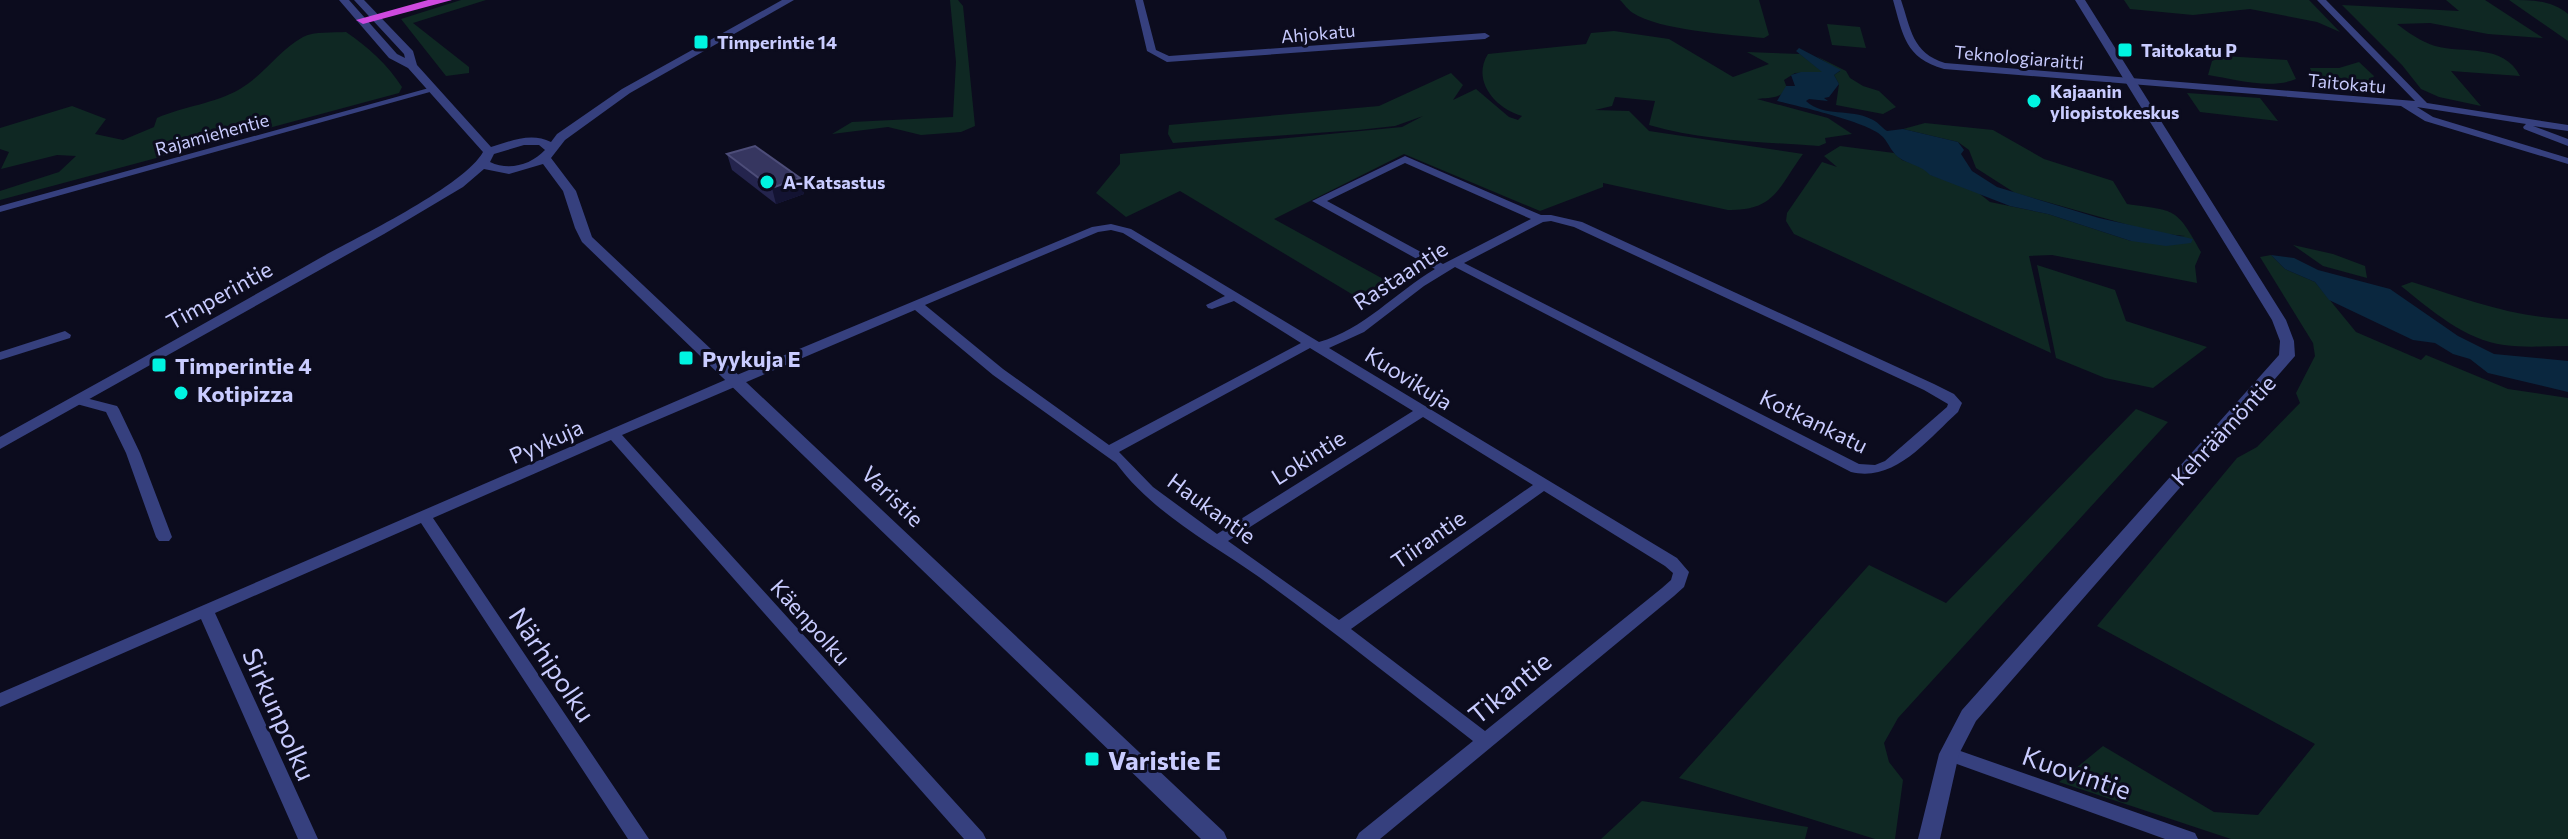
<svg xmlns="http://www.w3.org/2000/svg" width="2568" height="839" viewBox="0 0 2568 839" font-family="Commissioner,sans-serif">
<rect width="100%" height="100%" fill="#0c0c1e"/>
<path fill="#0f2823" d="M461 0H486L413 23 469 67V73L446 76 401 19Z
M950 0H958L963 6 975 126 961 132 921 135 888 127 832 134 852 122 953 117 956 62Z
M1620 0H1759L1769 35 1764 38C1732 35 1658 30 1633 13 1628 10 1624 4 1620 0Z
M2124 0H2309L2340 32 2317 22 2250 9 2193 15 2130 9Z
M2446 0H2485L2543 38 2488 34 2430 23 2397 24C2407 32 2422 42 2435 46 2464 54 2503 43 2520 76L2451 71 2481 106 2439 97 2421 89 2402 65 2342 5 2459 11Z
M2509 0C2532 0 2551 0 2568 14V41Z
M1827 24 1860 27 1866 48 1832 45Z
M1614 31 1669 39 1733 77 1769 64 1747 52 1800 54 1823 72 1795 73 1784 80 1787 88C1780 100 1767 97 1757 99L1828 118 1852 134 1825 138 1826 143 1819 146C1763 142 1704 141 1649 125L1655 101 1615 97 1612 106 1595 110 1629 111 1649 131 1803 154C1778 188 1775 211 1728 210L1603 183V187L1540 211 1404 154 1274 219 1396 286 1370 305 1180 191 1126 217 1096 193 1120 164V154L1402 127 1423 116 1395 126 1358 130 1173 143 1168 134 1169 125 1379 106 1451 73 1463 85 1453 100 1476 89 1509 117 1518 120 1522 116C1496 109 1471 81 1488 54L1586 44 1591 33Z
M346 32C367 46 388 65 402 87L399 93 0 200V191L59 172 76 156 57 155 1 169 9 152 0 149V128L72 106 106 119 95 134 123 140 154 127 157 118C184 106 214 104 240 89 263 76 279 50 303 37 315 31 332 33 346 32Z
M1816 56 1846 71 1850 78 1863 86 1879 91 1896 107 1883 114 1836 105 1839 84 1834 75 1840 71Z
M2225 56 2287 60 2296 79C2270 90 2235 79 2208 75L2212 61Z
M2359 62 2374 76 2368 87H2334L2314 79 2310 68H2339Z
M2187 93 2260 98 2278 121 2200 112Z
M1925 123 1993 130 2044 159 2113 181 2127 204C2176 211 2176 207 2201 252L2195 266 2197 283 2052 255 2029 256 2051 353 1794 234 1786 221 1787 213 1822 162 1837 167 1824 156 1840 146 1894 153 1902 160 1922 167 1931 175 1976 191 1990 202 2048 214 2131 241 2185 236 2157 233 2015 193 1976 168 1969 150 1958 142 1903 129Z
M2293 245 2333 254 2365 266 2367 278 2323 266Z
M2271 255 2285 269 2315 282 2356 332 2421 360 2426 355 2508 389 2568 398V839H2231L2059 782 2103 746 2214 812 2258 815 2315 744 2097 626 2237 458 2257 447 2300 403 2296 393 2315 356 2313 343 2260 257Z
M2037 265 2115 290 2126 321 2207 347 2153 388 2105 378 2056 358Z
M2412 282C2462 298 2515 318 2568 319V346C2547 346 2525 348 2504 345 2465 340 2431 310 2401 286Z
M2136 409 2168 422 1898 718 1884 743 1889 762 1903 780 1895 839H1875L1679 778 1869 565 1946 603Z
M1642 801 1808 827 1805 839H1601Z"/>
<path fill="#0a273f" d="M1799 48 1841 70 1834 75 1839 84 1829 97 1824 98 1828 101 1809 99 1806 101C1825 118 1850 108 1871 119 1877 121 1881 127 1887 131L1903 129 1958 142 1964 150 1961 154 1972 171 1997 187 2099 218 2193 239 2191 243 2166 246 2131 241 2048 214 2010 206 1930 175C1921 165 1909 165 1898 157 1891 151 1889 144 1883 137 1872 123 1798 106 1777 101L1786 86H1795L1791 75 1801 72H1822L1796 51Z
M2271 255 2294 258 2318 270 2390 289 2458 336 2494 354 2568 361V392L2488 373 2470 359 2453 354 2435 343 2413 340 2329 300 2315 282 2285 269Z"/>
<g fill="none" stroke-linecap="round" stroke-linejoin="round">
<path fill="#36407e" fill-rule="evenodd" d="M1135 0H1143L1156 50 1169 56 1485 33 1490 36 1485 39 1167 62 1147 51Z
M1893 0H1901C1911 29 1912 53 1945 63L2415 101 2317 0H2326L2427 103 2568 125V131L2533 126 2568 139V146L2524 129 2523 127 2526 124 2417 107 2433 117 2568 158V164L2425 121 2401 106 1944 69C1905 58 1903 35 1893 0Z
M429 88 437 90 0 212V206Z
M1405 156 1541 215H1551L1582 222 1934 384 1954 394 1962 403 1958 412C1928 439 1895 483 1851 472L1455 267 1424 286 1364 332 1329 348 1677 558 1689 572 1684 587 1674 596 1380 839H1356L1359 833 1473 741C1402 686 1332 630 1259 577 1209 542 1153 513 1116 463L993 375 915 310 622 435 983 833 986 839H964L611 440 433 518 649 839H628L421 523 215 613 318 839H298L201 619 0 707V693L732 377 1092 227 1111 224 1131 229 1319 342C1363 330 1396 292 1435 269L1312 201ZM1405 163 1531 219 1443 264 1327 201ZM1551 221 1574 227 1924 390 1948 404 1947 407 1885 461 1875 465 1859 464 1464 263 1543 222ZM1111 230 1123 233 1225 296 1206 305 1208 308 1212 309 1234 301 1301 343 1109 445 1003 369 925 305 1098 232ZM1310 348 1413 411 1217 534 1153 487 1119 452ZM1423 417 1533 485 1339 620 1228 541ZM1544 491 1665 566 1673 573 1671 580 1662 588 1485 731 1351 629Z
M65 331 71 335 70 338 0 360V352Z
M78 396 117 406 119 409 140 453 172 537 169 541H159L156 537 126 453 106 412 73 403 71 400 73 397Z
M1949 747 2195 833 2198 839H2165L1943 759 1940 754 1943 749Z"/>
<path fill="#36407e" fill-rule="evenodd" d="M339 0H349L397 54 405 58 404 54 354 0H364L413 51 417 65 491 147C511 141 531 132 551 142L557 134 622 89 782 0H794L630 93 565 140 551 158 576 191 592 237 1224 832 1227 839H1201L582 242 575 228 563 191 543 164 509 174 484 169 463 187 384 234 0 449V437C107 378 214 318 320 258 358 237 464 186 483 152L408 68 389 58ZM524 145H539L545 150C531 165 509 171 490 162L494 154Z
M2075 0H2085L2286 320 2294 341 2295 356 1976 721 1959 754 1940 839H1918L1939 754 1962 710 2279 355 2280 341 2272 320Z"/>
<path fill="#ce4adf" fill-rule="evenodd" d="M428 0H452L363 24 356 20Z"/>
</g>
<path fill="#24244d" d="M727 154 800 178 804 194 776 204 732 170Z"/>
<path fill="#131332" d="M800 178 804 194 776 204 772 188Z"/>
<path fill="#363660" stroke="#4d4d79" stroke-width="2" d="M755 146 800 178 772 188 727 154Z"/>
<g fill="#00f4e1" stroke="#0c0c1e" stroke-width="3">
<rect x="693" y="34" width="16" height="16" rx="4"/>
<rect x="2117" y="42" width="16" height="16" rx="4"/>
<circle cx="2034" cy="101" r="8"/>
<circle cx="767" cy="182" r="8"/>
<rect x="678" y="350" width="16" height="16" rx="4"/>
<rect x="151" y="357" width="16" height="16" rx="4"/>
<circle cx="181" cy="393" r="8"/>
<rect x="1084" y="751" width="16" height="16" rx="4"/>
</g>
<g text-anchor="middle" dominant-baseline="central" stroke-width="6" stroke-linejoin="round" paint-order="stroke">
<g font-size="18" fill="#c9ccff" stroke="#0c0c1e">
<text transform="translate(1318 33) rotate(-5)">Ahjokatu</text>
<text transform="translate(2019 57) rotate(5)">Teknologiaraitti</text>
<text transform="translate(2347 83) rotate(5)">Taitokatu</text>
<text transform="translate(212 134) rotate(-15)">Rajamiehentie</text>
</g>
<g font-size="18" font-weight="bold" fill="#c9ccff" stroke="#0c0c1e" text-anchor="start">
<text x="717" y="42">Timperintie 14</text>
<text x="2141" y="50">Taitokatu P</text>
<text x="2050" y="91">Kajaanin<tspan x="2050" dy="21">yliopistokeskus</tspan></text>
<text x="783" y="182">A-Katsastus</text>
</g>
<g font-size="22" fill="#c9ccff" stroke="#0c0c1e">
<text transform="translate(1400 275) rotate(-33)">Rastaantie</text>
<text transform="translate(219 295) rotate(-29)">Timperintie</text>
<text transform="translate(1409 378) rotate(32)">Kuovikuja</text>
<text transform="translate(1814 421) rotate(26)">Kotkankatu</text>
<text transform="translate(2223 430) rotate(-47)">Kehräämöntie</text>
<text transform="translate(546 441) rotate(-24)">Pyykuja</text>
<text transform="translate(1308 457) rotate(-32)">Lokintie</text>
<text transform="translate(893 496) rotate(44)">Varistie</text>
<text transform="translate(1212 508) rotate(36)">Haukantie</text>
<text transform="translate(1428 539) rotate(-35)">Tiirantie</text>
<text transform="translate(811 622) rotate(48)">Käenpolku</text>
</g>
<g font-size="22" font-weight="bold" fill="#c9ccff" stroke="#0c0c1e" text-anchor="start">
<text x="702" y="358">Pyykuja E</text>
<text x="175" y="365">Timperintie 4</text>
<text x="197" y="393">Kotipizza</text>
</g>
<g font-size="26" fill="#c9ccff" stroke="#0c0c1e">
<text transform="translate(553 664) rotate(56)">Närhipolku</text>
<text transform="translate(1509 687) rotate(-39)">Tikantie</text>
<text transform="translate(280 714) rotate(66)">Sirkunpolku</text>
<text transform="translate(2077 772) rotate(19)">Kuovintie</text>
</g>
<g font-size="26" font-weight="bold" fill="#c9ccff" stroke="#0c0c1e" text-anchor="start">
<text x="1108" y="759">Varistie E</text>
</g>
</g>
</svg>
